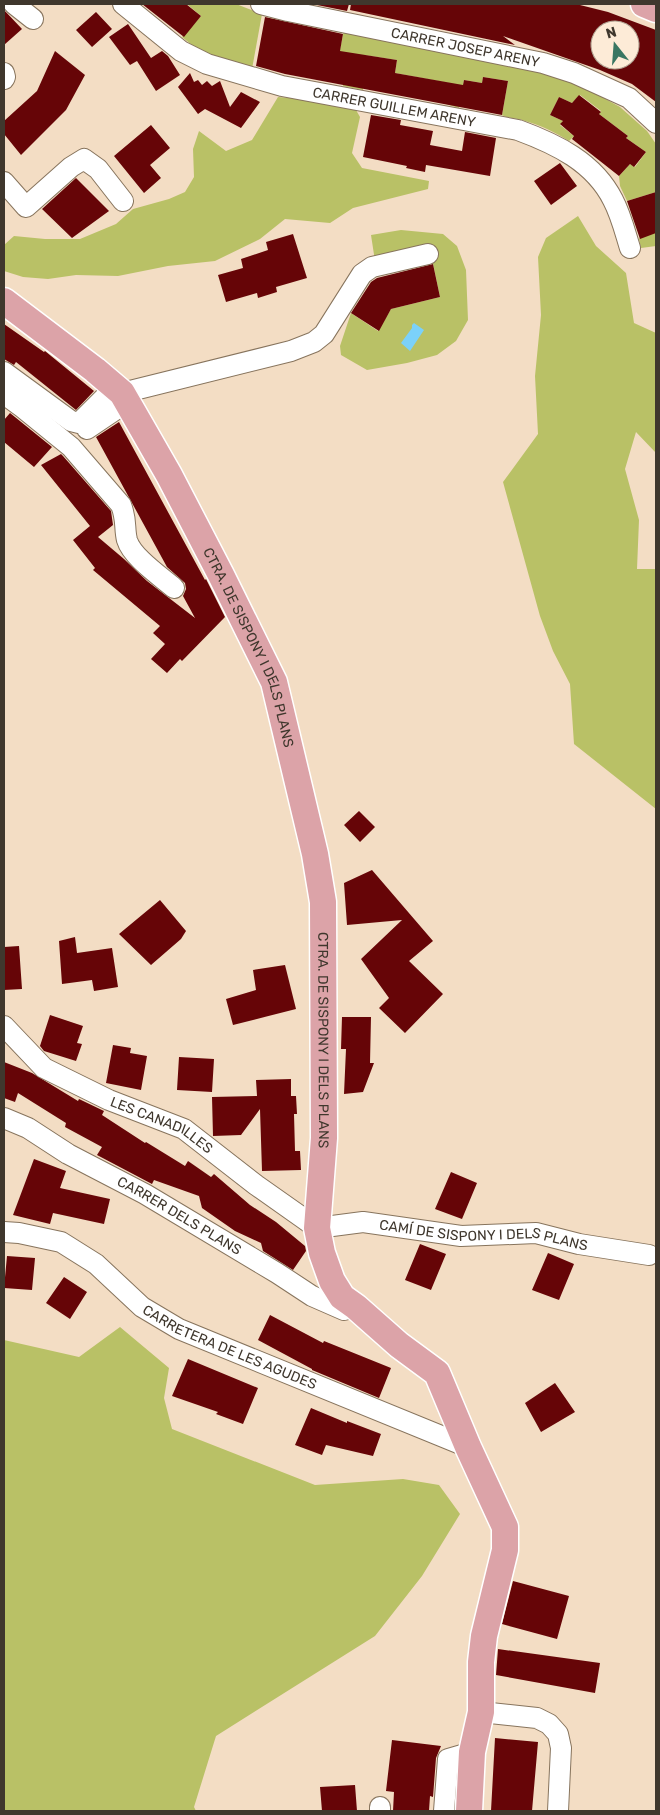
<svg xmlns="http://www.w3.org/2000/svg" width="660" height="1815" viewBox="0 0 660 1815" font-family="Rubik,sans-serif">
<rect width="100%" height="100%" fill="#f3ddc4"/>
<path fill="#b9c166" d="M189 4H236L262 14 252 69 232 64 198 50 182 37 201 16 188 5Z
M344 30 516 64 559 77 589 90 620 107 647 131 656 144V192L627 201 620 186 619 176 630 164 635 167 646 152 626 138 628 136 599 114 601 111 580 95 572 103 559 97 550 115 563 121 560 125 574 136 569 141C556 133 541 125 525 121 517 118 509 119 502 115L508 81 483 77 482 83 464 80 459 108 446 104 449 83 395 73 397 60 364 55 361 69 366 70 363 90 343 86 345 72 339 54Z
M278 97 336 102 356 110 360 117 352 153 362 168 429 181 428 189 353 208 330 223 285 219 260 239 215 261 168 266 118 276 76 275 48 279 23 277 4 271V245L14 236 45 239H80L116 224 133 209 169 199 185 192 194 177 193 149 199 131 226 151 252 140Z
M656 204V246L641 248 639 239Z
M578 216 596 246 626 273 634 323 656 333V453L636 432 625 469 639 520 637 569H656V645L655 646 656 809 574 744 570 684 553 651 540 616 503 482 538 434 535 376 541 315 538 257 546 238Z
M401 230 443 234 457 246 466 270 468 320 456 341 437 355 407 363 367 370 341 355 340 346 351 313 378 331 391 309 440 297 430 249 375 261 371 235Z
M120 1327 169 1368 164 1398 172 1429 315 1485 403 1479 439 1485 460 1514 422 1576 375 1636 216 1736 194 1807 196 1811H4V1340L79 1357Z"/>
<path fill="#7bd1fa" d="M414 323 424 330 410 351 401 343 412 328V325Z"/>
<path fill="#660507" fill-rule="evenodd" d="M142 4H186L201 16 184 37Z
M312 4H349L347 11Z
M351 4H576L608 12 656 30V102L632 84 600 70 503 36 515 45 350 10ZM600 30H630V60H600Z
M4 10 22 29 4 45Z
M96 12 112 29 92 47 76 30Z
M265 17 343 34 340 51 397 60 395 73 463 85 464 80 482 83 483 77 508 81 502 115 285 74 256 66Z
M128 24 151 58 162 51 168 56 180 75 156 91 137 61 130 65 109 37Z
M55 51 85 75 66 110 21 155 4 134V121L37 91Z
M190 73 194 82 198 80 202 85 207 81 212 86 220 81 230 107 241 92 260 102 241 128 205 109 198 114 178 87Z
M579 95 601 112 599 114 628 136 626 138 646 152 634 167 630 164 619 176 572 139 574 136 560 124 563 121 550 115 559 97 572 103Z
M371 115 401 120 400 125 433 131 430 145 462 151 465 132 496 138 490 176 426 165 425 172 406 168 407 166 363 157Z
M151 125 170 148 150 165 161 178 144 193 114 156Z
M560 163 577 186 551 205 534 181Z
M76 178 109 211 72 238 42 209Z
M656 192V233L640 239 627 201Z
M293 234 307 278 276 287 277 292 258 298 257 293 226 302 218 275 243 268 241 259 268 250 266 242Z
M433 264 440 297 391 309 379 331 351 313 371 282 377 278Z
M4 324 44 352 45 351 94 391 76 410 16 362 14 365 4 359Z
M10 413 52 447 34 467 4 442V420Z
M119 422 205 580 206 579 225 617 182 661 180 659 167 673 151 659 165 644 153 633 160 626 93 570 95 568 73 540 90 526 41 465 61 454 63 456 111 511 113 525 98 537 124 559 147 581 195 618 183 596 186 589 185 583 167 567 96 437Z
M359 811 375 827 360 842 344 825Z
M372 870 433 941 409 961 443 994 405 1033 379 1008 389 998 361 959 402 920 347 925 344 883Z
M160 900 186 931 181 939 151 965 119 934Z
M75 937 77 953 112 948 118 987 94 991 92 980 62 984 59 941Z
M19 946 22 989 4 990V947Z
M285 965 296 1009 233 1025 226 999 256 990 253 970Z
M50 1015 83 1026 77 1043 82 1044 76 1061 44 1051 40 1046Z
M342 1017H371L370 1063H374L363 1092 344 1094 346 1049H341Z
M113 1045 131 1048 130 1053 147 1056 141 1090 106 1083Z
M179 1057 214 1059 212 1092 177 1090Z
M4 1062 32 1073 78 1101 79 1099 104 1111 102 1115 145 1143 146 1142 185 1166 188 1161 211 1177 214 1174 250 1205 276 1222 305 1246 306 1251 293 1270 263 1251 261 1243 235 1231 202 1208 199 1196 154 1180 152 1184 97 1155 102 1147 65 1127 66 1123 18 1093 15 1102 4 1098Z
M291 1079V1096H296L297 1114H294L295 1151H300L301 1170 262 1171 260 1109 241 1135 213 1136 212 1097 257 1096 256 1080Z
M34 1159 66 1171 60 1188 110 1199 104 1224 53 1213 50 1224 13 1215Z
M451 1172 477 1183 462 1219 435 1209Z
M420 1244 446 1254 431 1290 405 1280Z
M548 1253 574 1264 559 1300 532 1290Z
M7 1256 35 1258 32 1290 4 1288Z
M64 1277 87 1292 70 1319 46 1303Z
M270 1315 323 1343 324 1341 391 1368 379 1398 312 1370V1369L258 1340Z
M188 1359 258 1388 243 1424 216 1414 218 1412 172 1396Z
M555 1383 575 1412 541 1432 525 1403Z
M311 1408 347 1423V1421L381 1434 373 1456 326 1445 322 1455 295 1445Z
M513 1581 569 1596 557 1639 502 1624Z
M498 1649 600 1663 595 1693 496 1675Z
M495 1738 538 1742 532 1811H491Z
M392 1740 441 1746 436 1758 433 1797 430 1796 429 1811H393L394 1792 386 1791Z
M355 1785 357 1811H322L320 1787Z"/>
<g fill="none" stroke-linecap="round" stroke-linejoin="round">
<defs>
<g id="minor">
<path d="M14 4 33 19"/>
<path id="s1" d="M123 4 181 51 207 64 282 86 518 130C556 144 594 162 613 200 621 215 625 232 630 248"/>
<path id="s2" d="M261 4 288 11 543 63 574 73 629 98 656 123"/>
<path d="M4 73 5 77 4 79"/>
<path d="M4 182 26 207 71 167 84 159 98 169 123 201"/>
<path d="M4 372 71 421 79 423 115 387"/>
<path d="M122 393 291 351 314 342 324 334 362 274 372 267 428 254"/>
<path d="M4 394 23 408 71 447 121 505C127 520 124 528 127 540 132 557 160 576 174 588"/>
<path d="M87 429 127 402"/>
<path id="s3" d="M4 1026 44 1068 109 1100 184 1129 256 1185 317 1228 363 1222 461 1236 536 1233 579 1244 649 1255"/>
<path id="s4" d="M4 1118 28 1128 68 1154 145 1194 277 1273 312 1296 344 1310 355 1307"/>
<path id="s5" d="M4 1232 19 1233 61 1242 96 1264 142 1307 179 1329 468 1447"/>
<path d="M481 1712 537 1718 549 1724 558 1734 561 1748 558 1811"/>
<path d="M380 1807V1811"/>
<path d="M444 1811 448 1759 472 1752"/>
</g>
<g id="major">
<path d="M644 4 656 9"/>
<path id="s6" d="M4 301 95 370 122 393 169 475 221 575 274 682 315 854 323 902 324 1138 317 1228 322 1253 332 1281 342 1297 356 1307 399 1345 437 1373 468 1447 505 1527V1550L484 1636 481 1662V1712L472 1752 469 1811"/>
</g>
</defs>
<use href="#minor" stroke="#87745d" stroke-width="22"/>
<use href="#major" stroke="#fff" stroke-width="29"/>
<use href="#minor" stroke="#fff" stroke-width="20"/>
<use href="#major" stroke="#dca3a8" stroke-width="26"/>
</g>
<g text-anchor="middle" dominant-baseline="central" stroke-width="5" stroke-linejoin="round" paint-order="stroke">
<g font-size="14" fill="#3f372d" stroke="#fdebd7">
<text stroke="none"><textPath href="#s2" startOffset="209">CARRER JOSEP ARENY</textPath></text>
<text stroke="none"><textPath href="#s1" startOffset="296">CARRER GUILLEM ARENY</textPath></text>
<text stroke="none"><textPath href="#s6" startOffset="435">CTRA. DE SISPONY I DELS PLANS</textPath></text>
<text stroke="none"><textPath href="#s6" startOffset="840">CTRA. DE SISPONY I DELS PLANS</textPath></text>
<text stroke="none"><textPath href="#s3" startOffset="189">LES CANADILLES</textPath></text>
<text stroke="none"><textPath href="#s4" startOffset="201">CARRER DELS PLANS</textPath></text>
<text stroke="none"><textPath href="#s3" startOffset="545">CAMÍ DE SISPONY I DELS PLANS</textPath></text>
<text stroke="none"><textPath href="#s5" startOffset="259">CARRETERA DE LES AGUDES</textPath></text>
</g>
</g>
<rect width="660" height="1815" fill="none" stroke="#3f372d" stroke-width="10"/>
<g transform="translate(615 45) rotate(343)"><circle r="24" fill="#fdebd7" stroke="#b1a393"/>
<path d="M0-4L9 19L0 12L-9 19Z" fill="#397662"/>
<text y="-8" font-size="14" font-weight="bold" text-anchor="middle" fill="#3f372d">N</text>
</g>
</svg>
